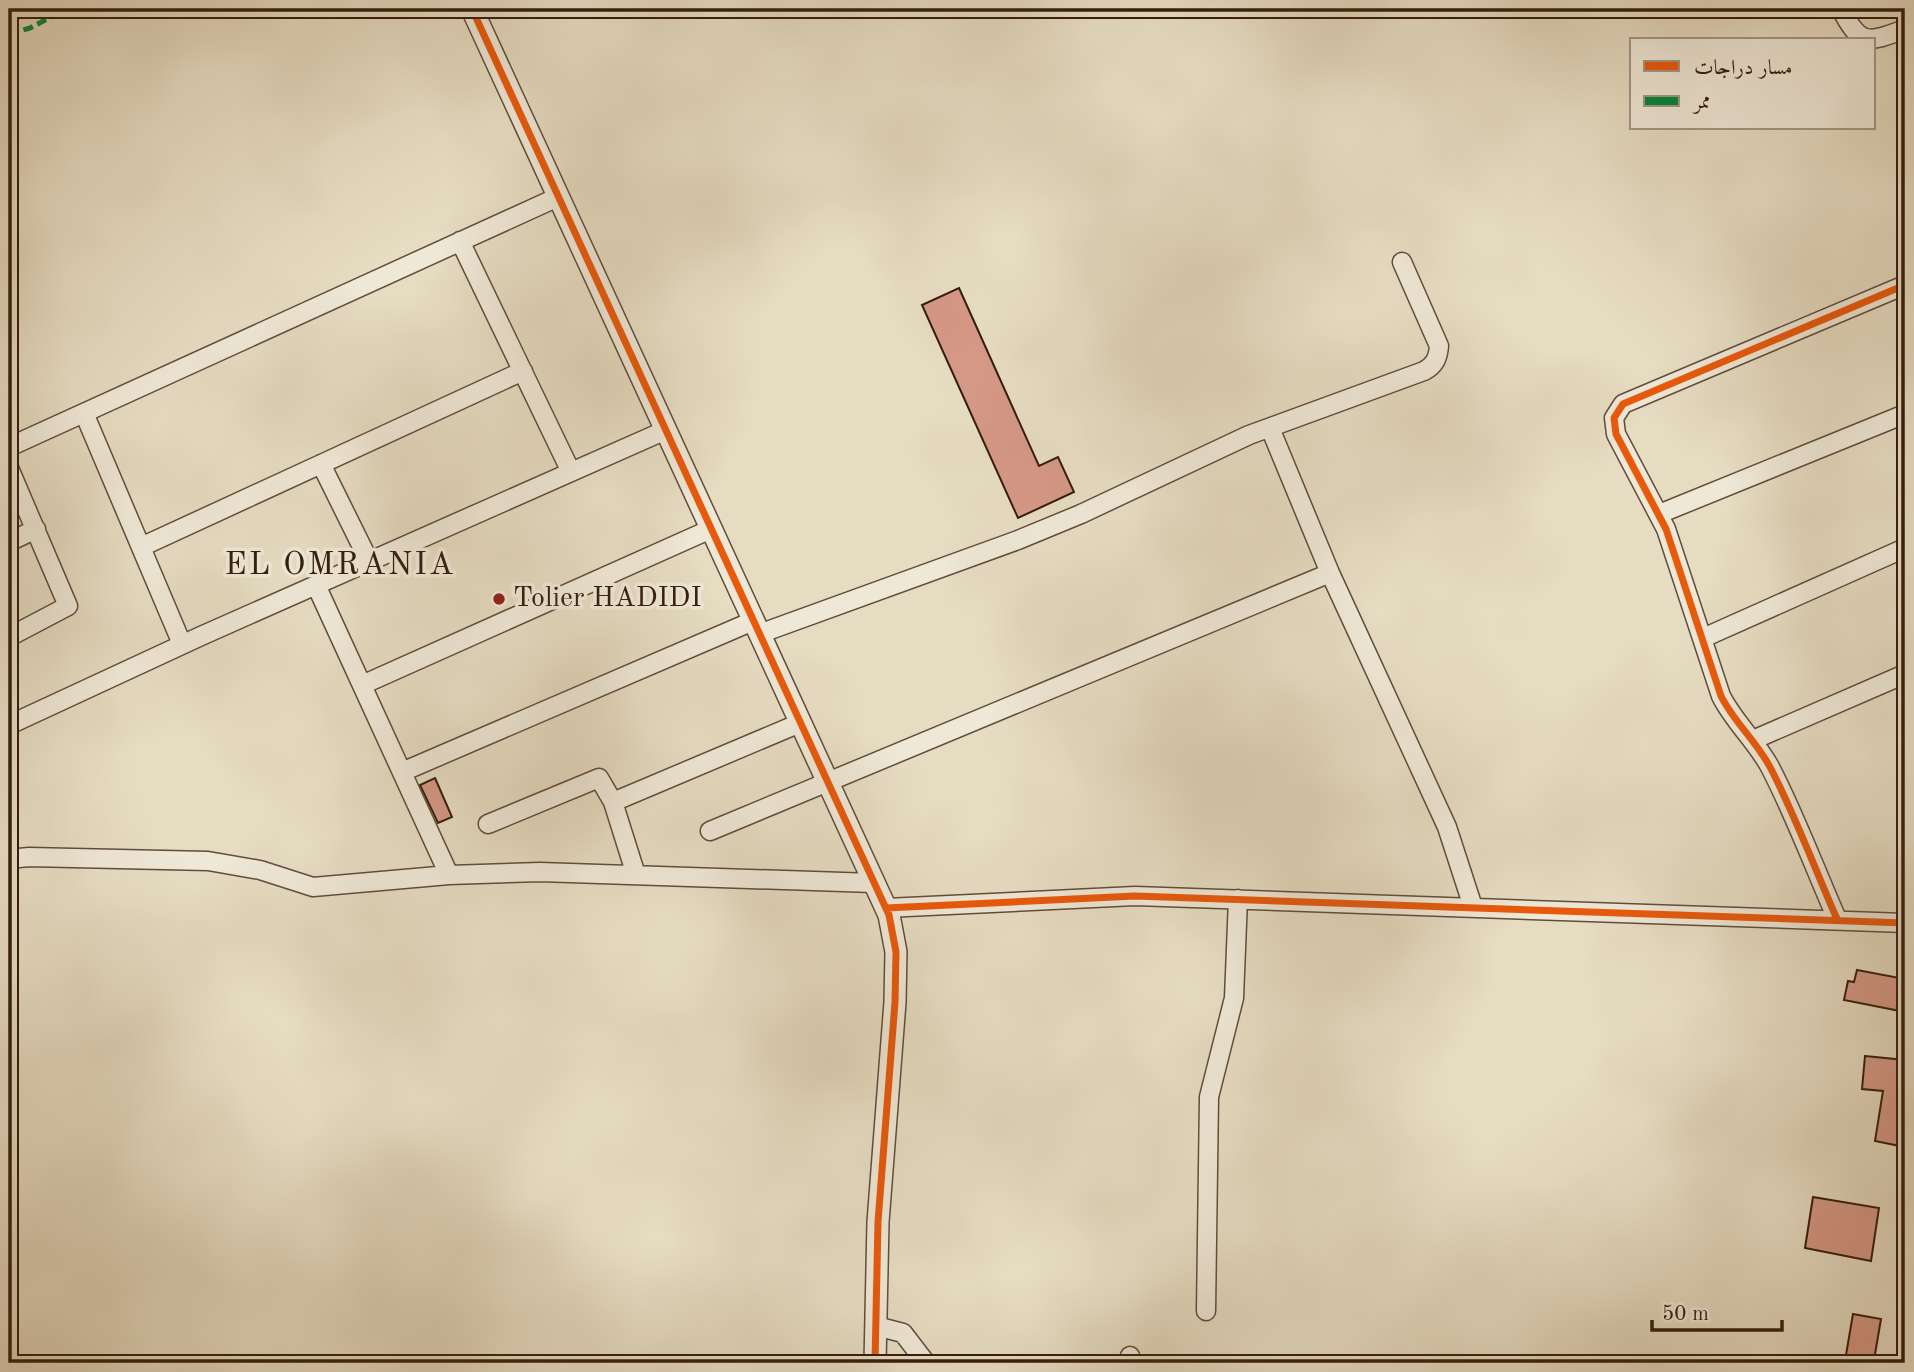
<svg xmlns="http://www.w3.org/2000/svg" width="1914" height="1372" viewBox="0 0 1914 1372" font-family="'Old Standard TT',Amiri,serif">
<rect width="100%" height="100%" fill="#e6dcc2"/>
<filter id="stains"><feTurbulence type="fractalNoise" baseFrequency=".00286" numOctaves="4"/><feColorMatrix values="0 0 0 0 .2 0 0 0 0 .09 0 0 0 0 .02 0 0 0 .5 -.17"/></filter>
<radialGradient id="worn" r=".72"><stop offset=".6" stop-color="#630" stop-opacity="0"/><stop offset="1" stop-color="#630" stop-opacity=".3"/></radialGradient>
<path fill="#d59886" stroke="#341d0e" stroke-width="2" d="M959 288 1039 466 1058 457 1074 492 1018 518 922 305Z
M435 778 452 817 438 823 420 785Z
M1857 970 1905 979V1012L1844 1000 1848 981 1854 982Z
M1865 1056 1905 1060V1114L1900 1146 1875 1141 1883 1091 1862 1089Z
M1813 1197 1879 1208 1871 1261 1805 1248Z
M1853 1314 1881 1319 1874 1360 1846 1355Z"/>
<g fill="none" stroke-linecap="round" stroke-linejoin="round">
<defs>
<path id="minor" d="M1841 9C1860 46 1868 43 1905 29
M460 241 571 472
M84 413 182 644
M1270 428 1330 573 1447 827 1473 907
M9 447 558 197
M321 464 369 561
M9 468 68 606 9 637
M1659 514 1905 414
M9 542 36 529
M141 547 523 371
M316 585 449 875
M759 634 1018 540 1081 514 1249 435 1424 371C1435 365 1438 358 1439 346L1402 262
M1703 638 1905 548
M362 685 711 529
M9 725 201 636 666 430
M1753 740 1905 674
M402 772 753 621
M613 802 800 723
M488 824 599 778 613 802 636 875
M710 831 1330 573
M9 859 29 857 208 861 260 870 313 887 449 875 540 872 873 883
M886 908 1135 896 1905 923
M1837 919C1815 869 1795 815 1770 767 1756 741 1734 722 1721 696L1666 529 1616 434 1614 418 1623 404 1905 285
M1206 1311 1209 1097 1234 998 1238 899
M876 1326 903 1333 926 1363
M1130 1363V1356"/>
<path id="tertiary" d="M472 9 889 915 896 952 895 1002 878 1222 875 1363"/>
</defs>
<use href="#minor" stroke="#604d3b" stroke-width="21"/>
<use href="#tertiary" stroke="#604d3b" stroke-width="24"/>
<use href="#minor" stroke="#efe8d7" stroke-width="18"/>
<use href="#tertiary" stroke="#efe8d7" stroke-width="21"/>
<path stroke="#00873e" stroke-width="5" stroke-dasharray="10 5" stroke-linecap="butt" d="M9 34 30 28 66 9"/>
<defs>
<path id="cycleway" d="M472 9 889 915 896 952 895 1002 878 1222 875 1363
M886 908 1135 896 1905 923
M1837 919C1815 869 1795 815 1770 767 1756 741 1734 722 1721 696L1666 529 1616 434 1614 418 1623 404 1905 285"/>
</defs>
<use href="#cycleway" stroke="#efe8d7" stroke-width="11"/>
<use href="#cycleway" stroke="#e8590c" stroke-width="7"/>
</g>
<circle fill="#8f2418" stroke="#efe8d7" stroke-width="2.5" cx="499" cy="599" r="7"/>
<g text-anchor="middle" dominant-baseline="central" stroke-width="7" stroke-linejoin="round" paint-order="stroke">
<g font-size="28" fill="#341d0e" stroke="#efe8d7" text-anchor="start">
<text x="513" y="599">Tolier HADIDI</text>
</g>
<g font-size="32" letter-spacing="2" fill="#341d0e" stroke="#efe8d7">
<text x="340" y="566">EL OMRANIA</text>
</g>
</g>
<rect width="1914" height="1372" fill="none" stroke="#e6dcc2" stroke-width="35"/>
<rect x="10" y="10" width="1893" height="1351" fill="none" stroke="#341d0e" stroke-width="3.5"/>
<rect x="18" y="18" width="1879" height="1337" fill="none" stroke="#341d0e" stroke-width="2"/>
<rect x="1630" y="38" width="245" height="91" fill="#efe8d7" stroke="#a49787" stroke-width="2"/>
<rect x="1644" y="61" width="35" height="10" fill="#e8590c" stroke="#a49787" stroke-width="2"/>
<text x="1694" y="74" font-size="21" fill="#341d0e">مسار دراجات</text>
<rect x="1644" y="96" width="35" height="10" fill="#00873e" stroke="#a49787" stroke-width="2"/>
<text x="1694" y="108" font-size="21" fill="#341d0e">ممر</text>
<path d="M1652 1320v10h130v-10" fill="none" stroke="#341d0e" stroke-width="3.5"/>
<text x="1662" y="1320" font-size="21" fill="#341d0e" stroke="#efe8d7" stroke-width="5" paint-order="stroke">50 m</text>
<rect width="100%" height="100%" filter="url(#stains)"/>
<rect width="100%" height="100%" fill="url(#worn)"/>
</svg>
